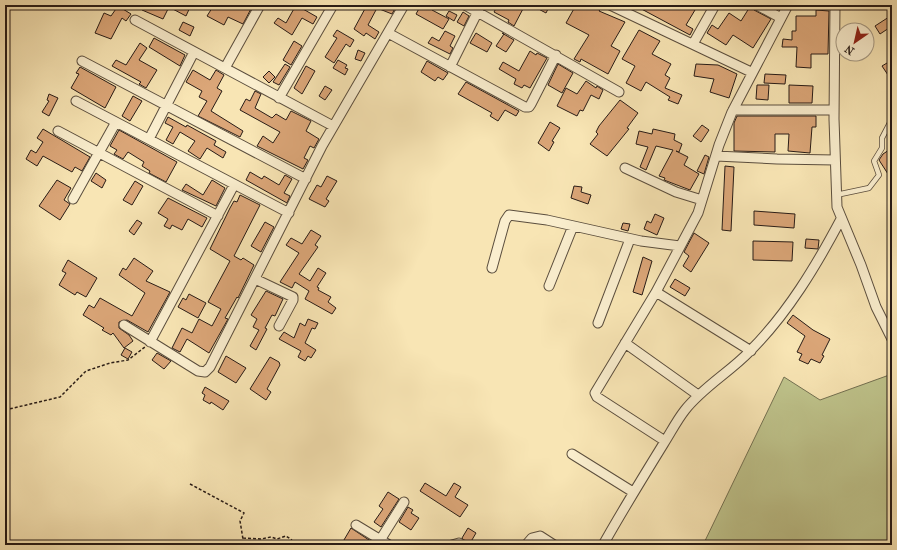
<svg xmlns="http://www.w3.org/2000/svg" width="897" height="550" viewBox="0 0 897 550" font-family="'IM FELL French Canon',serif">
<rect width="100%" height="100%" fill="#f8e5b4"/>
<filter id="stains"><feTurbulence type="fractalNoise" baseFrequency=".005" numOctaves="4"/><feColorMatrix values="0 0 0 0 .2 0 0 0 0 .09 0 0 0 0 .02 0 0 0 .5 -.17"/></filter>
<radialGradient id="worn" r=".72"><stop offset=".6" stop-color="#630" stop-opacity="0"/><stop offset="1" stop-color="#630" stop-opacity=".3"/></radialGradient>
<path fill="#bfc48c" stroke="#737051" d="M892 374V545H703L784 377 820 400Z"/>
<path fill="#dba678" stroke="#271b16" d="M141 5H191L186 16 169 7 163 19 142 10 143 8Z
M214 5H253L243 24 228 17 224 25 207 16Z
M296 5 317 17 313 24 302 18 292 35 274 23 278 18 286 23Z
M367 5H397L392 14 377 8 368 25 379 32 375 39 366 33 364 36 354 29Z
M421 5H435L432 10 449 19 443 29 416 14Z
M498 5H525L514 26 508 22 509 20 494 12Z
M531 5H550L546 13Z
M576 5H595L601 8 599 11 625 22 611 46 620 51 608 74 581 59 580 62 574 59 589 35 566 23Z
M634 5H698L686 25 693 29 690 35Z
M751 5 754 10 771 19 753 48 733 35 726 45 707 33 712 25 718 29 729 13 741 21Z
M118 6 131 14 126 21 122 18 111 39 95 33 104 13 111 16Z
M816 10 829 11 828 54H811V68L796 67 797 47H782L783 39 792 40V31H796V16H816Z
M449 11 457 15 454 21 446 16Z
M463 12 469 16 464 26 457 22Z
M892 15V26L880 34 875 26Z
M183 22 194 27 190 36 179 30Z
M337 30 354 40 350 47 346 44 334 63 325 57 337 38 333 36Z
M639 30 660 41 652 54 671 64 665 75 670 78 665 88 682 95 678 104 668 100 670 97 646 82 641 91 626 83 635 66 622 59Z
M445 31 455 36 450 46 453 48 450 54 428 43 432 37 439 41Z
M476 33 492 43 487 52 470 43Z
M502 33 514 40 506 52 496 46 504 34Z
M154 38 185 55 180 66 149 47Z
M294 41 302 46 291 65 283 60Z
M140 43 147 48 139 60 157 70 146 88 139 84 141 82 112 66 116 60 126 65Z
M358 50 365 53 361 61 355 59Z
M530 51 536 55 537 53 547 58 530 88 524 85 522 88 514 84 516 79 499 69 503 62 519 71Z
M338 60 347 65 345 68 348 69 345 75 333 68Z
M892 60V81L882 66Z
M427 61 448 73 443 80 438 77 435 81 421 72Z
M285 64 290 67 279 85 273 82Z
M558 64 573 73 562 93 548 85Z
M696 64 718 65 737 74 729 98 710 92 714 79 694 76Z
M306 66 315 71 302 94 294 88Z
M80 67 116 87 105 108 71 88 79 74 76 73Z
M193 70 210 80 216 70 224 75 217 88 222 91 211 111 243 131 240 137 198 116 207 101 199 97 202 91 186 82Z
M269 71 275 77 269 83 263 77Z
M765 74 786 75 785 84 764 83Z
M586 81 596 88 597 86 603 90 599 99 591 95 583 111 580 110 577 116 557 106 566 88 577 94Z
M466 82 519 111 516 116 505 110 498 121 490 116 492 113 458 94Z
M757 85H769L768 100 756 99Z
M789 85 813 86 812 103H789Z
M325 86 332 90 325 100 319 96Z
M255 91 261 94 255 108 272 118 276 114 286 120 291 111 311 121 306 131 319 139 314 148 310 146 304 158 308 160 303 169 257 146 263 136 273 143 280 132 240 110 246 99 250 101Z
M49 94 58 98 49 116 42 112 49 101 47 100Z
M133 96 142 101 130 121 122 116Z
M620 100 638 113 627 128 629 129 607 156 590 144 598 134 596 132 599 126Z
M737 116H816V127H812L810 153 788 151 789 134H775V152L734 151V123Z
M168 117 186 127 187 125 216 141 214 145 226 152 223 158 207 148 200 159 188 151 195 141 180 132 173 144 166 140 173 127 165 123Z
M550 122 560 128 552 141 554 142 549 151 538 143Z
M702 125 709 130 701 142 693 136Z
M43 129 90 157 82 171 75 167 72 172 43 156 37 166 26 159 31 150 36 153 43 142 37 138Z
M653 129 675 134 674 140 682 144 679 152 676 151 688 157 684 165 699 174 690 190 664 180 665 178 659 176 673 150 656 146 646 170 640 167 648 147 636 144 639 131 652 134Z
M119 130 177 162 166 182 149 173 150 171 142 166 144 162 128 152 123 159 114 154 117 150 110 146Z
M892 148V171L888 174 879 160 883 154Z
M705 155 709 157 704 174 697 171Z
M725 166 734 167 731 231 722 230Z
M250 172 262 179 264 176 279 185 285 175 292 179 284 193 290 196 287 203 246 180Z
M96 173 106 180 102 188 91 181Z
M327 176 337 181 326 199 329 201 325 207 309 199 317 185 321 187Z
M57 180 71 188 64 200 70 204 60 220 39 206Z
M212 180 225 188 216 206 182 190 186 184 203 195Z
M135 181 143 186 132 205 123 200Z
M574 186 582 187 581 192 591 195 588 204 571 198Z
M240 195 260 205 234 256 241 260 243 258 254 265 238 298 237 297 225 318 228 319 209 353 187 339 180 352 172 348 182 328 192 333 199 319 212 326 221 309 208 302 230 261 210 249 230 208 234 201 237 202Z
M168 198 207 218 202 227 188 219 182 230 172 225 170 229 164 226 168 219 158 213Z
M754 211 795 214 794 228 754 225Z
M655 214 664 218 657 235 644 229 647 221 651 223Z
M137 220 142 223 134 235 129 231Z
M265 222 274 227 261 252 251 246Z
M623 223 630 224 628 231 621 229Z
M311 230 321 236 315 245 318 247 299 274 310 281 318 268 326 273 317 287 319 288 318 290 331 297 328 302 336 308 332 314 305 299 309 291 295 282 292 288 280 282 299 253 286 245 291 238 302 244Z
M694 233 709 243 691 272 683 266 689 256 684 252Z
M806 239 819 240 818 249 805 248Z
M753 241 793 242 792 261 753 260Z
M643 257 652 261 642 295 633 292Z
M134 258 153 271 146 281 170 292 148 332 127 320 119 322V328L129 335 133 341 124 348 113 333 111 335 102 330 104 328 83 315 89 305 94 308 100 298 132 316 145 293 119 275 123 268 126 270Z
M68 260 97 278 86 297 77 292 75 295 59 285 66 273 62 271Z
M675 279 690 288 685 296 670 287Z
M266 291 283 299 275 316 272 315 265 328 267 329 256 350 250 346 259 330 253 327 257 319 251 315Z
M189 294 206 303 198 318 178 307 183 298 186 300Z
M793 315 813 330 830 339 822 355 824 356 820 363 811 359 808 364 799 360 802 354 797 352 805 336 787 323Z
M308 319 318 323 315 329 312 328 305 343 316 350 311 358 308 356 305 361 298 357 301 351 279 339 284 332 294 338 300 323 305 326Z
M125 348 132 352 128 359 121 355Z
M157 353 171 361 164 369 152 360Z
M226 356 246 368 236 383 218 372Z
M270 357 279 362 280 365 267 389 271 392 266 400 250 389Z
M205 387 229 401 223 410 211 402 210 404 203 400 205 395 202 393Z
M425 483 446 496 454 483 461 487 455 497 468 505 460 517 420 491Z
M388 492 399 499 381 527 374 522 383 509 379 506Z
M408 507 413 510 411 513 419 518 411 530 399 522Z
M351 528 372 542 371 545H341Z
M468 528 476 533 469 545 462 538Z"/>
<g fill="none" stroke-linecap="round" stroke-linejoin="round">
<defs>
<path id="lane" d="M836 195 869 188 879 175 874 161 882 148V138L892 119"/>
<path id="street" d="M465 5 619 92
M610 5 751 72
M757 5 781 18
M835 5 834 119 837 207 861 265 876 307 892 339
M135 20 333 126
M388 33 525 107H529L531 104 556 55
M693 44 715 5
M82 61 306 179
M450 67 481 5
M225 68 260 5
M279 98 333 5
M76 101 289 213
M733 110H834
M58 131 218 216
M149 139 194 52
M716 156 777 159 835 160
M625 168 676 192 702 200
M73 199 116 122
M492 268 505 221 509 215 547 220 641 241 680 246
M255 279 293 297V300L279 326
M549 286 573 226
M656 292 751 351
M598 323 630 239
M124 325 198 371 205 372 210 367 322 146 404 5
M150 342 234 185
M625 343 698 395
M665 441 597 397 595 393 656 292 698 213 719 145 732 112 788 5
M572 454 633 492
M356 525 389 545
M377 545 404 502
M452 545 459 543 463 545
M526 545 532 538 540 536 554 545
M603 545C622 511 643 477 664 443 671 432 677 420 685 410 703 387 730 372 750 351 788 313 816 266 841 219"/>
</defs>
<use href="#lane" stroke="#5b4e3e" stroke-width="6"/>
<use href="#street" stroke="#5b4e3e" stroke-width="11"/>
<path stroke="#271b16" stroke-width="1.5" stroke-dasharray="3 2" stroke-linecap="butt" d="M5 410 60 397 86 371 110 363 128 360 145 347
M190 484 244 513 240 521 244 545
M243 538 261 539 271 537 277 539 286 536 292 540"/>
<use href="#lane" stroke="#faeece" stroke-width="4.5"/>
<use href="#street" stroke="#faeece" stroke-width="9"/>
</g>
<rect width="897" height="550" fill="none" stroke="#f8e5b4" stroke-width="20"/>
<rect x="6" y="6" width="885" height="538" fill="none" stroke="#271b16" stroke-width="2"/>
<rect x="10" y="10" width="877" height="530" fill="none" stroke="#271b16"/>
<g transform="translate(855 42) rotate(214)"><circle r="19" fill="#faeece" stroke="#a69a84"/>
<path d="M0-3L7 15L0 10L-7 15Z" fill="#8f2418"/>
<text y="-6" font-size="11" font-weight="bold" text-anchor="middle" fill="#271b16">N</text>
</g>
<rect width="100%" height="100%" filter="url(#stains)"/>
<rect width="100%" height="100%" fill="url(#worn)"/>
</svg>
